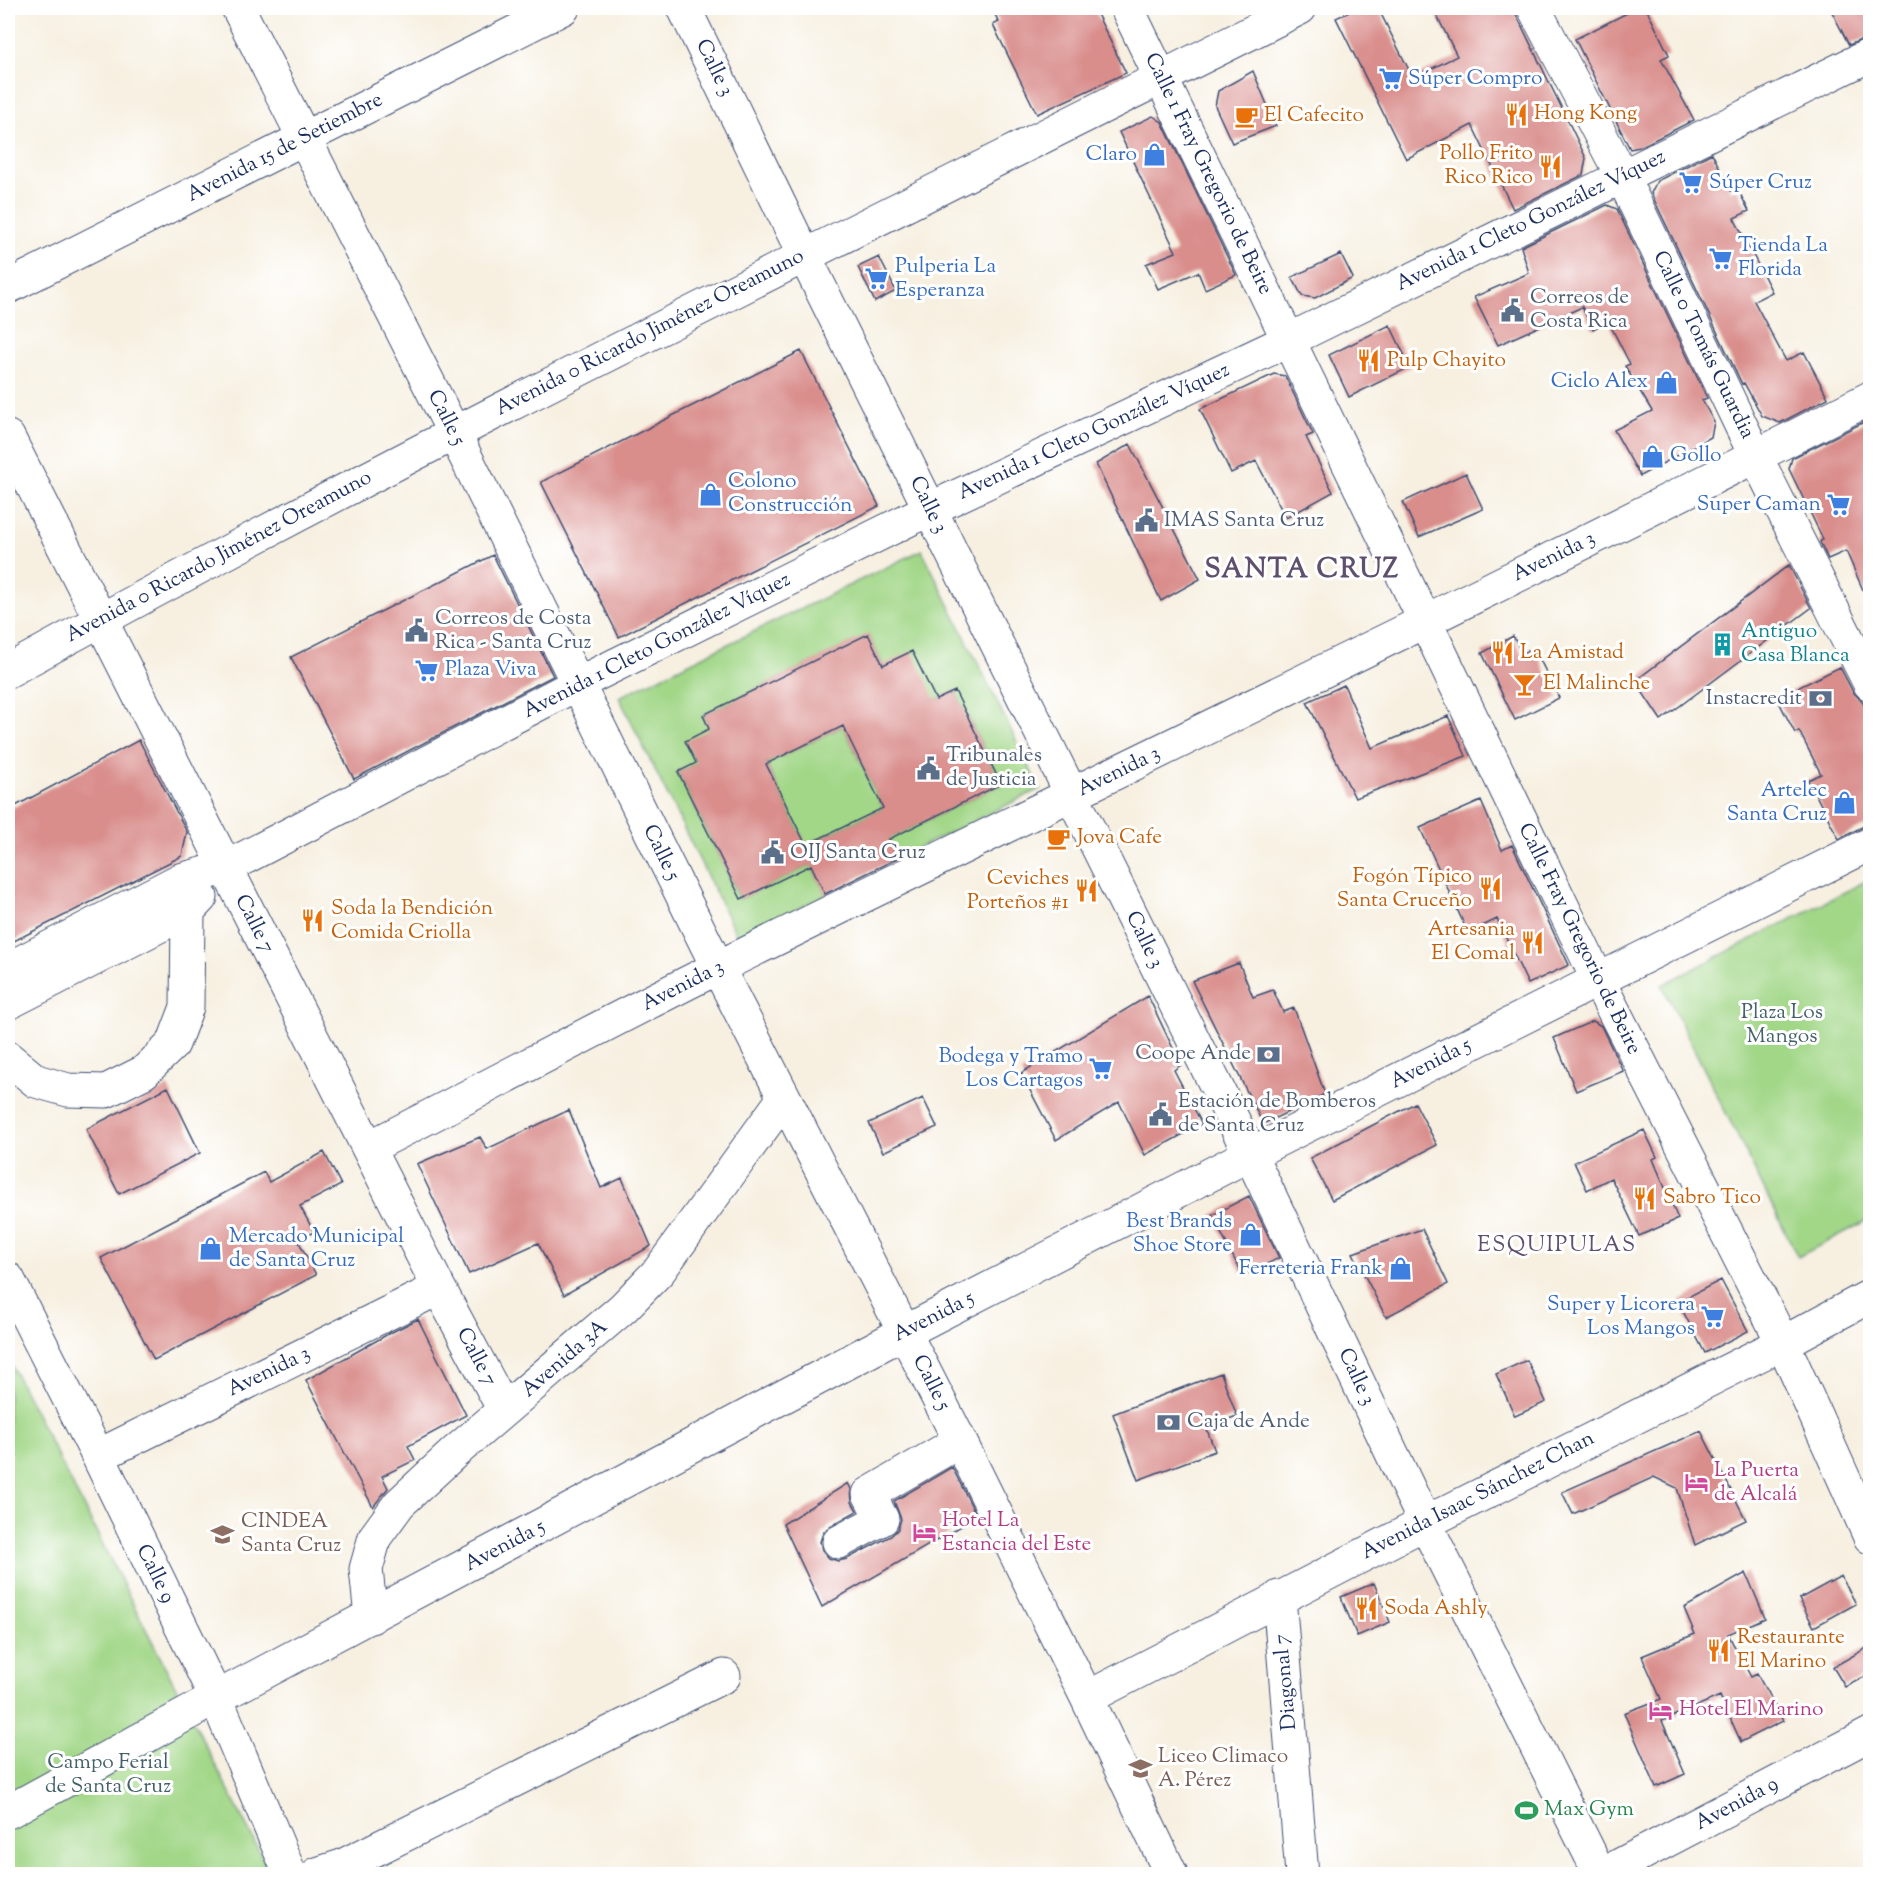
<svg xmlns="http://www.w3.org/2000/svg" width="1878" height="1882" viewBox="0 0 1878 1882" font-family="'Sorts Mill Goudy',serif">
<rect width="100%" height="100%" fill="#fff"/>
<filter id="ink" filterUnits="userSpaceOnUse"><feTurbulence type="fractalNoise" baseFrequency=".0167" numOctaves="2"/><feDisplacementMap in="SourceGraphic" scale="12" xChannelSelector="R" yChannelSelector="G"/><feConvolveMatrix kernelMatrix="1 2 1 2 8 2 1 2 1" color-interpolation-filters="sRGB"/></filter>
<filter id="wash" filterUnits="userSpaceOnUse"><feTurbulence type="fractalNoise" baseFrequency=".008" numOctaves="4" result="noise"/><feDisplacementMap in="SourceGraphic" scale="24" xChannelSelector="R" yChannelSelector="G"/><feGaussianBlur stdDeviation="1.35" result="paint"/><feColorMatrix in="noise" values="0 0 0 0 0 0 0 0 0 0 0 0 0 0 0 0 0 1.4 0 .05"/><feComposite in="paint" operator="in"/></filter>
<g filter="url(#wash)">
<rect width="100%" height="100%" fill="#f7f0e1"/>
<path fill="#a2d788" stroke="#5e8373" stroke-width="1.5" d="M922 550 1040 789 898 858 889 839 1001 784 955 691 936 700 883 665 868 635 703 715 709 729 696 763 678 772 740 899 811 865 826 895 738 938 619 697Z
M843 726 883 808 806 845 766 764Z
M1870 879V1219L1798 1257 1662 985Z
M8 1359 271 1874H8Z"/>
<g id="blocks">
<path fill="#d98e8c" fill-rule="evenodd" d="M991 8H1094L1126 73 1037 114 993 25 999 22Z
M1357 8H1378L1413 78 1457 56 1433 8H1513L1586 158 1583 175 1513 209 1472 125 1406 159 1336 18Z
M1637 8H1646L1669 55 1661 59 1694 120 1640 147 1630 149 1575 39Z
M1830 8H1870V36L1849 45Z
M1253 71 1276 126 1232 143 1215 106 1218 91Z
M1153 116 1162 122 1236 275 1205 289 1198 272 1158 289 1146 264 1176 252 1119 132Z
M1712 153 1731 191 1737 188 1749 211 1734 218 1772 292 1754 301 1786 361 1804 352 1828 398 1780 423 1762 416 1744 383 1742 384 1651 193 1657 181Z
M1607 205 1617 209 1707 398 1702 400 1714 422 1711 437 1640 476 1614 430 1652 411 1625 366 1630 364 1608 321 1593 329 1582 307 1498 345 1474 297 1529 273 1521 247Z
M1341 254 1353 278 1315 298 1302 296 1292 277Z
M879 257 896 291 875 302 858 267Z
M1390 325 1410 367 1349 397 1329 355Z
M801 351 879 506 619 637 541 482Z
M1274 374 1285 376 1313 434 1306 437 1333 492 1286 518 1256 461 1231 473 1200 409Z
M1870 419V606L1846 551 1828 559 1820 542 1823 539 1789 469 1792 458Z
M1130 444 1200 579 1161 601 1096 464Z
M1466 473 1483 509 1419 537 1403 502Z
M493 555 553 676 354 779 291 657Z
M1789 565 1811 608 1661 720 1635 681Z
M868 634 883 665 912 651 936 700 955 691 1001 784 889 839 898 858 825 894 811 865 741 899 678 772 696 763 685 741 709 729 703 715ZM843 726 883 808 806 845 766 764Z
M1513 636 1522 654 1534 648 1559 698 1515 720 1482 653Z
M1840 667 1853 692 1862 701 1870 717V825L1862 827 1839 839 1808 780 1821 774 1799 731 1795 733 1777 698Z
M1344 685 1372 748 1448 716 1466 756 1355 798 1307 702Z
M139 740 187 832 182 856 8 944V810Z
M1481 801 1502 850 1512 845 1569 965 1528 984 1497 919 1468 933 1420 828Z
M1239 963 1253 997 1273 990 1283 1012 1294 1008 1325 1094 1263 1124 1192 981Z
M1148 996 1181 1065 1174 1070 1202 1124 1145 1155 1119 1102 1056 1140 1021 1073Z
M1593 1021 1601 1026 1623 1071 1576 1091 1554 1038Z
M168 1087 200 1153 119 1194 86 1129Z
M923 1098 937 1127 883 1152 869 1123Z
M1415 1103 1437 1145 1332 1200 1310 1158Z
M569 1110 601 1188 622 1178 651 1246 564 1295 538 1243 469 1274 417 1164 480 1137 487 1149Z
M1644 1130 1657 1157 1653 1159 1678 1219 1639 1236 1611 1178 1587 1190 1574 1162Z
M324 1152 341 1185 300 1206 314 1232 298 1240 316 1275 154 1360 101 1258 264 1172 269 1182Z
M1249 1196 1279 1258 1243 1276 1212 1215Z
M1422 1229 1448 1284 1386 1317 1353 1253Z
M1721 1280 1748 1331 1705 1353 1678 1302Z
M418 1319 466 1415 408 1446 415 1460 382 1476 388 1488 373 1507 306 1380 390 1333Z
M1527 1360 1546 1402 1515 1416 1496 1374Z
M1221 1373 1237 1416 1206 1427 1215 1451 1138 1480 1113 1414Z
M1701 1431 1746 1520 1695 1545 1677 1488 1654 1477 1573 1514 1562 1492Z
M952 1467 977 1517 822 1607 783 1524 848 1483 851 1489 852 1502 857 1511 830 1526 823 1533 820 1542 822 1550 829 1558 838 1561 847 1559 891 1536 898 1529 901 1519 894 1501Z
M1746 1573 1765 1618 1728 1634 1751 1677 1757 1674 1783 1721 1741 1742 1720 1696 1662 1721 1685 1774 1656 1787 1624 1713 1661 1699 1642 1656 1695 1634 1684 1608Z
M1841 1576 1856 1604 1814 1627 1799 1599Z
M1374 1583 1390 1622 1357 1636 1341 1597Z
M1870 1646V1674L1845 1687 1833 1667Z"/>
</g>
</g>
<g filter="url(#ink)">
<use href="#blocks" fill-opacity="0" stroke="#3c4c72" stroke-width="1.5"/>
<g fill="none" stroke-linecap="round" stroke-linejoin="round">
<defs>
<path id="minor" d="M238 8 454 433 718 968 960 1441 1087 1698 1171 1874
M684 8 804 255 1250 1154 1425 1523 1600 1874
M1127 8 1425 621 1598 980 1783 1343 1870 1537
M1534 8 1622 176 1756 457 1870 684
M8 287 563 8
M8 437 439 1288 504 1410
M8 671C431 437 867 226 1300 8
M8 969 180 880 225 868 577 684 930 509 1289 340 1870 55
M8 1003 188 911 201 897
M8 1058 36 1081 68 1090 106 1091 144 1072 173 1044 187 1007 188 911
M368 1148C486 1088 602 1025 721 966 1104 777 1490 593 1870 398
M8 1279 98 1456 216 1698 290 1874
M98 1456 439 1288
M839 1542 882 1519 869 1494 960 1441
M1279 1597 1302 1874
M371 1617 366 1569 375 1537 399 1504 454 1453 623 1308 659 1271 784 1098
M1087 1698 1425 1523 1783 1343 1870 1296
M8 1812 216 1698 905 1332 1250 1154 1870 844
M317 1874 342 1866 724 1676
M1603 1874 1870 1734"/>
</defs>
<use href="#minor" stroke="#3c4c72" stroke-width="35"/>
<use href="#minor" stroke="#fff" stroke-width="33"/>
</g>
</g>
<defs>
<symbol id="supermarket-bare" viewBox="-9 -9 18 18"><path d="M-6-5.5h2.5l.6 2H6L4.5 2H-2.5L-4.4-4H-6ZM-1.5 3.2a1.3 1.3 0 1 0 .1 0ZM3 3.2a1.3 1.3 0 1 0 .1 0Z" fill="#3f7fe0" stroke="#fff" stroke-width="2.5" paint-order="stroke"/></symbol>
<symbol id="restaurant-bare" viewBox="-9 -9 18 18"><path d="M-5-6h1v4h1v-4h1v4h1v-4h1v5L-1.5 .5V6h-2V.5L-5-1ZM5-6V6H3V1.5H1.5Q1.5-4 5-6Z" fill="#e8710a" stroke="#fff" stroke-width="2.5" paint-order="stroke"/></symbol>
<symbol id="cafe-bare" viewBox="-9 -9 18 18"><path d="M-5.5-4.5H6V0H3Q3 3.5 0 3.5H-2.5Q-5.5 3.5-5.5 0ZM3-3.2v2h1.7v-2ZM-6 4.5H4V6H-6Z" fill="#e8710a" stroke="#fff" stroke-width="2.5" paint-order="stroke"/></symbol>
<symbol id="shop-bare" viewBox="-9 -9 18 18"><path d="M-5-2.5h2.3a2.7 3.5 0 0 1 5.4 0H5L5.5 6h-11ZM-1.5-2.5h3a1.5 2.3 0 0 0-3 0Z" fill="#3f7fe0" stroke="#fff" stroke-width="2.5" paint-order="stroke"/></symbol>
<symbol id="civic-bare" viewBox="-9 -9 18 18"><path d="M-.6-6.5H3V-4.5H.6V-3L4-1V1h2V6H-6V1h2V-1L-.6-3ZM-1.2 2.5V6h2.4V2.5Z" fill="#5c6f8a" stroke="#fff" stroke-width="2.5" paint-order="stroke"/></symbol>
<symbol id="building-bare" viewBox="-9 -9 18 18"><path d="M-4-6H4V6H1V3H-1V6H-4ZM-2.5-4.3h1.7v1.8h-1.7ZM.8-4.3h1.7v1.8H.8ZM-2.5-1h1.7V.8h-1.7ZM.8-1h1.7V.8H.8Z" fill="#0f9aa8" stroke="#fff" stroke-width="2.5" paint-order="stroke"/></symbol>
<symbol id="bar-bare" viewBox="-9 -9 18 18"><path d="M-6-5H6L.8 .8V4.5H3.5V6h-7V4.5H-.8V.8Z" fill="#e8710a" stroke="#fff" stroke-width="2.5" paint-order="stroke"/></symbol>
<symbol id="bank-bare" viewBox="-9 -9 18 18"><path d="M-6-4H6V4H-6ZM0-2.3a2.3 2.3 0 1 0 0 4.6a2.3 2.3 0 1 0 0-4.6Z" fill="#5c6f8a" stroke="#fff" stroke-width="2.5" paint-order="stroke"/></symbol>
<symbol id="hotel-bare" viewBox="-9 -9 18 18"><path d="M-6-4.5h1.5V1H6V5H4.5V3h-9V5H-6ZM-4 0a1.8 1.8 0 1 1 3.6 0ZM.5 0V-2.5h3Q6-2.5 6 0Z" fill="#d1479c" stroke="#fff" stroke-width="2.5" paint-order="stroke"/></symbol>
<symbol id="school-bare" viewBox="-9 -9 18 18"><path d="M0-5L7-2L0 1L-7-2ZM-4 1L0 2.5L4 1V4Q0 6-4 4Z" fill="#8d6e63" stroke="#fff" stroke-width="2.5" paint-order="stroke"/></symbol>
<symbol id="stadium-bare" viewBox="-9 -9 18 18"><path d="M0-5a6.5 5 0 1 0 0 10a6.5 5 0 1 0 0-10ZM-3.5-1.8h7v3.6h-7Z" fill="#2e9e5b" stroke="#fff" stroke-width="2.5" paint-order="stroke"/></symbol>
</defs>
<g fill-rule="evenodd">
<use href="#supermarket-bare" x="1374" y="62" width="33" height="33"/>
<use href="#restaurant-bare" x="1500" y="98" width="33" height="33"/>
<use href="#cafe-bare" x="1230" y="100" width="33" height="33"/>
<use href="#shop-bare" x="1138" y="138" width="33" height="33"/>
<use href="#restaurant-bare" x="1534" y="150" width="33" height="33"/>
<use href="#supermarket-bare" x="1674" y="166" width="33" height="33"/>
<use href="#supermarket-bare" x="1704" y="242" width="33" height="33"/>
<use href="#supermarket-bare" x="860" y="262" width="33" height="33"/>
<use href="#civic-bare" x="1496" y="294" width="33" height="33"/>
<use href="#restaurant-bare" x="1352" y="344" width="33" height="33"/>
<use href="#shop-bare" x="1650" y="366" width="33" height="33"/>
<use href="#shop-bare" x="1636" y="440" width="33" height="33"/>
<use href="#shop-bare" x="694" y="478" width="33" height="33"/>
<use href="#supermarket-bare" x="1822" y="488" width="33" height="33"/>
<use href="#civic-bare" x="1130" y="504" width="33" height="33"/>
<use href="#civic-bare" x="400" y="614" width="33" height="33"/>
<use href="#building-bare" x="1706" y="628" width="33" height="33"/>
<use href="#restaurant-bare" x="1486" y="636" width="33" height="33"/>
<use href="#supermarket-bare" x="410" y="654" width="33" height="33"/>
<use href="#bar-bare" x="1508" y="668" width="33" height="33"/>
<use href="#bank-bare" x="1804" y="682" width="33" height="33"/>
<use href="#civic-bare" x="912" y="752" width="33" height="33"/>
<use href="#shop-bare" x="1828" y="786" width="33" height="33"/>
<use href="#cafe-bare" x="1042" y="822" width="33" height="33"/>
<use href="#civic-bare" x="756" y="836" width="33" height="33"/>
<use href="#restaurant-bare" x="1474" y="872" width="33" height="33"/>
<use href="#restaurant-bare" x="1070" y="874" width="33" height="33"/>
<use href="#restaurant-bare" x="296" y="904" width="33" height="33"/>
<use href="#restaurant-bare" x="1516" y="926" width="33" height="33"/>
<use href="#bank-bare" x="1252" y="1038" width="33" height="33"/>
<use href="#supermarket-bare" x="1084" y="1052" width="33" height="33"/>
<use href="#civic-bare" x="1144" y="1098" width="33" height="33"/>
<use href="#restaurant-bare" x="1628" y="1182" width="33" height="33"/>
<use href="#shop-bare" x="1234" y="1218" width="33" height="33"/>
<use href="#shop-bare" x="194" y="1232" width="33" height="33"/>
<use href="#shop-bare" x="1384" y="1252" width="33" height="33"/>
<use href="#supermarket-bare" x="1696" y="1300" width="33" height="33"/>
<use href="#bank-bare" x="1152" y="1406" width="33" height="33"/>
<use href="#hotel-bare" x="1680" y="1466" width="33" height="33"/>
<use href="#hotel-bare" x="908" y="1516" width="33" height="33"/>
<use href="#school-bare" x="206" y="1518" width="33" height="33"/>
<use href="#restaurant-bare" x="1350" y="1592" width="33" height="33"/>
<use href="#restaurant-bare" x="1702" y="1634" width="33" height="33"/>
<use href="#hotel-bare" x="1644" y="1694" width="33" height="33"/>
<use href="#school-bare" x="1124" y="1752" width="33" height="33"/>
<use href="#stadium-bare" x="1510" y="1794" width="33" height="33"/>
</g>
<g text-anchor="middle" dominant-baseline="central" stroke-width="6" stroke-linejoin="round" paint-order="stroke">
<g font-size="21" fill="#1b2f5e" stroke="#fff">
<text transform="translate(714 68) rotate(64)">Calle 3</text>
<text transform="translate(285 148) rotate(-27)">Avenida 15 de Setiembre</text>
<text transform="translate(1208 174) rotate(64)">Calle 1 Fray Gregorio de Beire</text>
<text transform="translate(1531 221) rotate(-26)">Avenida 1 Cleto González Víquez</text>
<text transform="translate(650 333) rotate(-27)">Avenida 0 Ricardo Jiménez Oreamuno</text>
<text transform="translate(1703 345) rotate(64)">Calle 0 Tomás Guardia</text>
<text transform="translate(446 418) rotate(63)">Calle 5</text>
<text transform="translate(1094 432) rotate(-25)">Avenida 1 Cleto González Víquez</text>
<text transform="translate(928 505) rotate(64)">Calle 3</text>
<text transform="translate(219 557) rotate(-28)">Avenida 0 Ricardo Jiménez Oreamuno</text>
<text transform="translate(1554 557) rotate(-26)">Avenida 3</text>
<text transform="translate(657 646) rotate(-27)">Avenida 1 Cleto González Víquez</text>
<text transform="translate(1119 772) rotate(-26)">Avenida 3</text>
<text transform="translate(661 853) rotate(64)">Calle 5</text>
<text transform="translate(254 924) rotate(63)">Calle 7</text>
<text transform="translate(1579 939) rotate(64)">Calle Fray Gregorio de Beire</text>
<text transform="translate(1144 940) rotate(64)">Calle 3</text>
<text transform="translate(683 986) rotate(-27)">Avenida 3</text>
<text transform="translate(1431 1064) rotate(-27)">Avenida 5</text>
<text transform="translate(934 1317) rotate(-27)">Avenida 5</text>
<text transform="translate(476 1357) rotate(62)">Calle 7</text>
<text transform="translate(565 1359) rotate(-41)">Avenida 3A</text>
<text transform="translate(269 1372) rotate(-26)">Avenida 3</text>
<text transform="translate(1356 1377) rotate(65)">Calle 3</text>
<text transform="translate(931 1383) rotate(63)">Calle 5</text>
<text transform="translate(1478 1496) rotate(-27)">Avenida Isaac Sánchez Chan</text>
<text transform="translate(505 1546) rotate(-28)">Avenida 5</text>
<text transform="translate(155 1574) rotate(64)">Calle 9</text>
<text transform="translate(1286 1682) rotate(-95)">Diagonal 7</text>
<text transform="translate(1737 1804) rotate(-28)">Avenida 9</text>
</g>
<g font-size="21" fill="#366cbe" stroke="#fff" text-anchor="start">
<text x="1408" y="79">Súper Compro</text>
<text x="1137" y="155" text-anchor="end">Claro</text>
<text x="1709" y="183">Súper Cruz</text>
<text x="1738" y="246">Tienda La<tspan x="1738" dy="24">Florida</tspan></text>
<text x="895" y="267">Pulperia La<tspan x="895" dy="24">Esperanza</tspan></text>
<text x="1648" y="382" text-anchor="end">Ciclo Alex</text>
<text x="1670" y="456">Gollo</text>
<text x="728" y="482">Colono<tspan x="728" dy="24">Construcción</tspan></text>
<text x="1821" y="505" text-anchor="end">Super Caman</text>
<text x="445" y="670">Plaza Viva</text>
<text x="1827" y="791" text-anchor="end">Artelec<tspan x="1827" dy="24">Santa Cruz</tspan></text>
<text x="1083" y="1057" text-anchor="end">Bodega y Tramo<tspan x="1083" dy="24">Los Cartagos</tspan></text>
<text x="1232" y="1222" text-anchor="end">Best Brands<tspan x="1232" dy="24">Shoe Store</tspan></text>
<text x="229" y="1237">Mercado Municipal<tspan x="229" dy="24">de Santa Cruz</tspan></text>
<text x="1383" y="1269" text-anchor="end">Ferreteria Frank</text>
<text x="1695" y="1305" text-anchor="end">Super y Licorera<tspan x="1695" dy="24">Los Mangos</tspan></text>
</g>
<g font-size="21" fill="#c56008" stroke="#fff" text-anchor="start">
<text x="1534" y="114">Hong Kong</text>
<text x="1264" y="116">El Cafecito</text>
<text x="1533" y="154" text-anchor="end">Pollo Frito<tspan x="1533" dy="24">Rico Rico</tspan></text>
<text x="1387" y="361">Pulp Chayito</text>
<text x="1520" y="653">La Amistad</text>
<text x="1543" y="684">El Malinche</text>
<text x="1077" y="838">Jova Cafe</text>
<text x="1472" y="877" text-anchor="end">Fogón Típico<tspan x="1472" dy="24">Santa Cruceño</tspan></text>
<text x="1069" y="879" text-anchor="end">Ceviches<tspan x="1069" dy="24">Porteños #1</tspan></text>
<text x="331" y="909">Soda la Bendición<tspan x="331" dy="24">Comida Criolla</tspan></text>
<text x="1515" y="930" text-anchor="end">Artesania<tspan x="1515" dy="24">El Comal</tspan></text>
<text x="1663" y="1198">Sabro Tico</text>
<text x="1384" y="1609">Soda Ashly</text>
<text x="1737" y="1638">Restaurante<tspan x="1737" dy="24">El Marino</tspan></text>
</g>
<g font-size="21" fill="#4e5e75" stroke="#fff" text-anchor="start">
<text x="1530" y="298">Correos de<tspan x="1530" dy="24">Costa Rica</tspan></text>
<text x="1164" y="521">IMAS Santa Cruz</text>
<text x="435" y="619">Correos de Costa<tspan x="435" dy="24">Rica - Santa Cruz</tspan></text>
<text x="1802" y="699" text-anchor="end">Instacredit</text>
<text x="946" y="756">Tribunales<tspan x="946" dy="24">de Justicia</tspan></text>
<text x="790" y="853">OIJ Santa Cruz</text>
<text x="1251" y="1054" text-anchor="end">Coope Ande</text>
<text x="1178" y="1102">Estación de Bomberos<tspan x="1178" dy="24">de Santa Cruz</tspan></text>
<text x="1187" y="1422">Caja de Ande</text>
</g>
<g font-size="21" fill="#0d838f" stroke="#fff" text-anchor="start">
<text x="1741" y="632">Antiguo<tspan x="1741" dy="24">Casa Blanca</tspan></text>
</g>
<g font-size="21" fill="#44616b" stroke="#fff">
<text x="1782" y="1013">Plaza Los<tspan x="1782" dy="24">Mangos</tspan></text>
<text x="108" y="1763">Campo Ferial<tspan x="108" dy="24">de Santa Cruz</tspan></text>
</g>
<g font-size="21" fill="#b23c85" stroke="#fff" text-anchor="start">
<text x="1714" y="1471">La Puerta<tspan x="1714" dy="24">de Alcalá</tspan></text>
<text x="942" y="1521">Hotel La<tspan x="942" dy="24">Estancia del Este</tspan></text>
<text x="1679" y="1710">Hotel El Marino</text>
</g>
<g font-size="21" fill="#785e54" stroke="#fff" text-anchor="start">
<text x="241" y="1522">CINDEA<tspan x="241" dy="24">Santa Cruz</tspan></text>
<text x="1158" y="1757">Liceo Climaco<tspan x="1158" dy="24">A. Pérez</tspan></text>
</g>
<g font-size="21" fill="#27864d" stroke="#fff" text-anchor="start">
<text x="1544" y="1810">Max Gym</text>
</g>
<g font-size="22" letter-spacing="1.5" fill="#5e506e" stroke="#fff">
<text x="1557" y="1246">ESQUIPULAS</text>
</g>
<g font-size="27" font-weight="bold" letter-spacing="1.5" fill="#5e506e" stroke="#fff">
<text x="1302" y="570">SANTA CRUZ</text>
</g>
</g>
<rect width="1878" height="1882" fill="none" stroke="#fff" stroke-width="30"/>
</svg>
